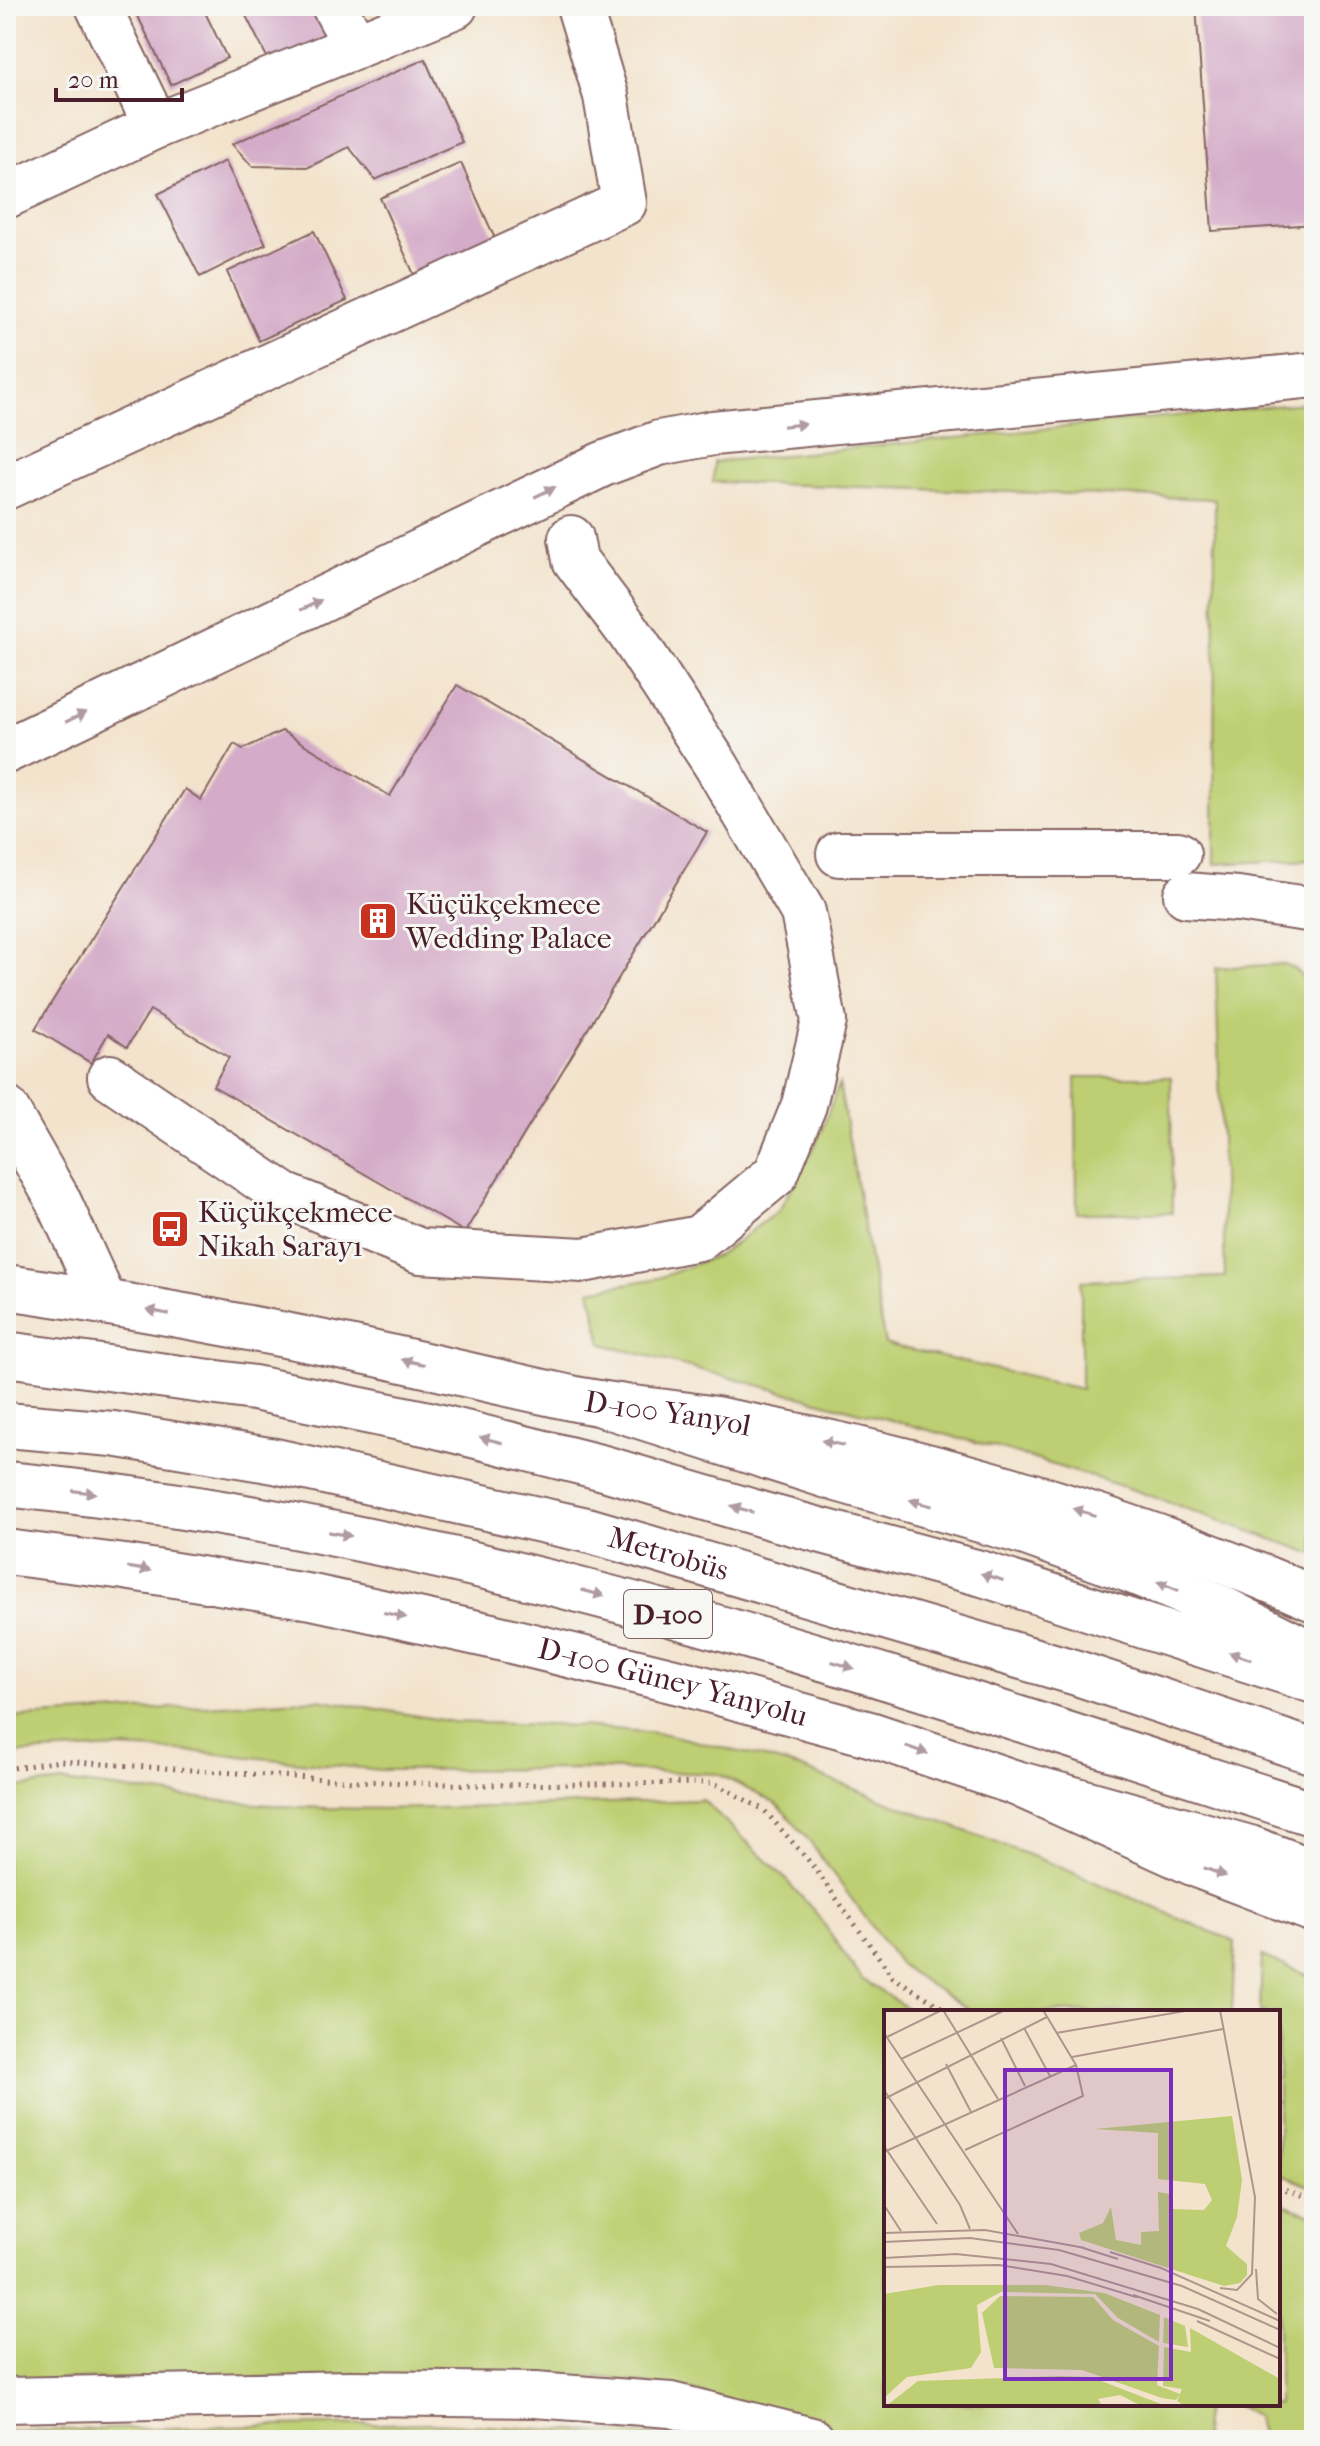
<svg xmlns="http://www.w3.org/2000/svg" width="1320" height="2446" viewBox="0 0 1320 2446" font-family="'IM FELL French Canon',serif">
<rect width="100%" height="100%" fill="#f6f6f2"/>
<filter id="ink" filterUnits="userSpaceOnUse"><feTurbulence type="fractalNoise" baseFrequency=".0125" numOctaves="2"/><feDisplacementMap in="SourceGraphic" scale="16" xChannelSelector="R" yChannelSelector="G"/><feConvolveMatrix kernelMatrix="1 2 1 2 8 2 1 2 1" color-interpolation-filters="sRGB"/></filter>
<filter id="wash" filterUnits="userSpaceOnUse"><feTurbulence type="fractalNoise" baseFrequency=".006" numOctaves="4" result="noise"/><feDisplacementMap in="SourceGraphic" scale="32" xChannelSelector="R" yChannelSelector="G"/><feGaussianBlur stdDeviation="1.8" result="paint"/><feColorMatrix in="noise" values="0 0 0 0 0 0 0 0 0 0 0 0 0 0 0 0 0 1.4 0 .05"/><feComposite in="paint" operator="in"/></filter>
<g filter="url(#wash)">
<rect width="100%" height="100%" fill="#f3e3cc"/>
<path fill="#bdcf72" stroke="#84774e" stroke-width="2" d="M1314 402V859L1214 864 1215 499 713 482 714 462Z
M1285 964C1310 976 1308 989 1312 1015L1314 1554 1131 1489 1008 1451 602 1344 590 1290 659 1278 719 1255 779 1210 817 1142 839 1084 885 1344 1081 1389V1281L1225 1277 1216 968Z
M1076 1077H1171L1172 1213H1077Z
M318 1699 454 1722 582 1726 666 1734 789 1764 1055 1865 1235 1942 1232 2012H973L902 1967 803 1833 777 1804 718 1774 594 1769 381 1770 199 1752 119 1748 6 1754V1718Z
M62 1782C150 1791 238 1806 327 1808 452 1811 578 1803 703 1800L777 1870 817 1914 862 1979 913 2012H886V2404H1205L1203 2440H864L803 2419 695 2392 609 2378 6 2380V1789Z
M1262 1956 1314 1978V2188L1278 2174V2012H1260Z
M1278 2202 1314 2215V2440H1263L1256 2416 1238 2406 1278 2404Z
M434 2423 684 2437 692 2440H6V2431Z"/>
<g id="blocks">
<path fill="#d4abc8" d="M133 6H202L227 58 171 85Z
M241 6H312L330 41 273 69Z
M1196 6H1314V224L1212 231Z
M425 59 462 142 375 180 349 147 309 167 252 166 232 144Z
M225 161 266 244 200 277 158 194Z
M461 163 501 252 420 288 380 198Z
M314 231 347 300 259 341 227 272Z
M457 685 707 832 465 1232 213 1086 229 1057 150 1010 127 1047 108 1034 91 1063 35 1029 185 789 201 800 234 744 243 749 282 731 390 796Z"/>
</g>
</g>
<g filter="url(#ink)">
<use href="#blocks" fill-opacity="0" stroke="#856463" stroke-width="2"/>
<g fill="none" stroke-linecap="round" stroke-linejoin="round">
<defs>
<g id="minor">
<path d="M98 6 156 126"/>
<path d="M334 6 356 46"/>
<path d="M6 196 156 126 455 6"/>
<path d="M6 487 624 203 606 96 579 6"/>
<path d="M6 751 603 464 659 443 713 433 1314 375"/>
<path d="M839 854H1178"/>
<path d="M1186 895 1238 899 1314 910"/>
<path d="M110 1077 284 1195 420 1251 583 1260 699 1238 776 1174 804 1105 824 1021 803 912 716 765 629 632 575 560 571 538"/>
<path d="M6 1109 58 1200 104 1301"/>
<path id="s1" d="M6 1425 113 1434 275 1461 591 1531 1077 1673 1314 1752"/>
<path d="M6 2400 350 2393 534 2395 671 2405 812 2440"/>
</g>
<g id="major">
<path id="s2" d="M6 1287C111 1302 216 1321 320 1342 404 1359 487 1380 571 1398 622 1409 674 1411 725 1421 926 1459 1127 1517 1314 1599"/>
<path id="s3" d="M6 1552 125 1567 312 1597 491 1636 687 1684 873 1735 1016 1783 1204 1868 1314 1910"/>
</g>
<path id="highway" d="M6 1354 254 1388 429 1424 604 1468 767 1516 983 1574 1314 1681
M598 1403 837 1479 1026 1533 1129 1570 1219 1607 1314 1655
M6 1484C458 1529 884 1675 1314 1814
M1016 1783 1250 1848 1314 1872"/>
</defs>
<use href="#minor" stroke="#856463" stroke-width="48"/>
<use href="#major" stroke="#856463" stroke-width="48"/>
<use href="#highway" stroke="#856463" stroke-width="48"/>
<path stroke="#856463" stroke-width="5" stroke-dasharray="2 6" stroke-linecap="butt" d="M6 1769 60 1761 354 1781 477 1785 714 1783 764 1810 810 1862 893 1977 949 2012
M1278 2187 1314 2199"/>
<use href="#minor" stroke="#fff" stroke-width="44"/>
<use href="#major" stroke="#fff" stroke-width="44"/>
<use href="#highway" stroke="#fff" stroke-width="44"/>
</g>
<defs><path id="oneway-solid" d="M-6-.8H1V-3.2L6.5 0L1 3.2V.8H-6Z" transform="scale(2)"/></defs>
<g fill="#ae9aa0">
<use href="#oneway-solid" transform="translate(794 425) rotate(-6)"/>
<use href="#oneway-solid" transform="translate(545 492) rotate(-26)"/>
<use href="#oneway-solid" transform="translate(311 605) rotate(-26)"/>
<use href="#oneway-solid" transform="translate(76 717) rotate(-26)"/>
<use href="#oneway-solid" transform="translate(158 1312) rotate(-169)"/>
<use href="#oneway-solid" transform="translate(413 1362) rotate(-168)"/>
<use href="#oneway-solid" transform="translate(491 1440) rotate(-166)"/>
<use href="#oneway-solid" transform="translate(833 1443) rotate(-168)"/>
<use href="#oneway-solid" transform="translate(84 1492) rotate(7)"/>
<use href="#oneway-solid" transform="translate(921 1503) rotate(-164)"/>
<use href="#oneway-solid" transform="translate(742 1509) rotate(-163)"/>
<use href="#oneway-solid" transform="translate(1084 1512) rotate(-163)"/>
<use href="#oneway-solid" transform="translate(340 1534) rotate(10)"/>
<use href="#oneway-solid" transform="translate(139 1569) rotate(9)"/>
<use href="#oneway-solid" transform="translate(992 1577) rotate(-163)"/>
<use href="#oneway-solid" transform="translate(1168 1586) rotate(-158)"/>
<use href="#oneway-solid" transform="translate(593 1593) rotate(15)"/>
<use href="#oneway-solid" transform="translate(395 1615) rotate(12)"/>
<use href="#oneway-solid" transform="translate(1240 1656) rotate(-162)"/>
<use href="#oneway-solid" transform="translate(843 1665) rotate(17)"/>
<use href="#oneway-solid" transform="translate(917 1750) rotate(19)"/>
<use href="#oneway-solid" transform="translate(1215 1872) rotate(21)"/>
</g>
</g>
<defs>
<symbol id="building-square" viewBox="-11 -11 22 22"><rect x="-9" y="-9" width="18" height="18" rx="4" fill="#c8321e" stroke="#f6f6f2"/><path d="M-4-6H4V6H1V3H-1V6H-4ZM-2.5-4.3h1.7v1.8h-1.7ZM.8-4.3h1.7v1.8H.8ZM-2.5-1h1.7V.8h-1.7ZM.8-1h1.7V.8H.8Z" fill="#fff"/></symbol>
<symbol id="bus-square" viewBox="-11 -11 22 22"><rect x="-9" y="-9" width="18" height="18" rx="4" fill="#c8321e" stroke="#f6f6f2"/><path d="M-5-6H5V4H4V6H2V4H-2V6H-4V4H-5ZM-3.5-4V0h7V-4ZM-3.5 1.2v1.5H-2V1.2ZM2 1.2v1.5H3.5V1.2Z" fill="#fff"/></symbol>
</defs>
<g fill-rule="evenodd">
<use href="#building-square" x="356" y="899" width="44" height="44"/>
<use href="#bus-square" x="148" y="1207" width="44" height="44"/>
</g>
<g text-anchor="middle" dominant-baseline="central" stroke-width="6" stroke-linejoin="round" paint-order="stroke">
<rect fill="#f6f6f2" stroke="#7e6067" stroke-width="2" x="624" y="1590" width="88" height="48" rx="6"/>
<g font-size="28" font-weight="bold" fill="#4a1f2b">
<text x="668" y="1614">D-100</text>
</g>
<g font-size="30" fill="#4a1f2b" stroke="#f6f6f2" text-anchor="start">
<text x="406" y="904">Küçükçekmece<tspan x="406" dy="34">Wedding Palace</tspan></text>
<text x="198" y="1212">Küçükçekmece<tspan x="198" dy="34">Nikah Sarayı</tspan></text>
</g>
<g font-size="30" fill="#4a1f2b" stroke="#f6f6f2">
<text stroke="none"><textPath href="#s2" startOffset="674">D-100 Yanyol</textPath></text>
<text stroke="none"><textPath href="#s1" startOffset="676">Metrobüs</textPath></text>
<text stroke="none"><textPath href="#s3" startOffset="680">D-100 Güney Yanyolu</textPath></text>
</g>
</g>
<g transform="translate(884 2010)">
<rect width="396" height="396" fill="#f3e3cc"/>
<path d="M348 106 358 170 353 207 342 236 363 254V265L356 273 340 276 197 230 195 223 219 213 227 197 232 230 257 235V222L275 221 274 182 285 184 288 199 320 200 328 190 321 174 274 169V123L211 119ZM55 275H161L220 283 276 305 275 332 234 308 211 284 117 282 93 295 97 342 87 358 23 367 0 388V284ZM116 286 209 287 229 310 275 336 273 375 296 384 292 390 278 388 198 360 110 358 98 303ZM280 307 301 316 304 337 279 333ZM306 318 396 369V396H301L293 391 298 379 279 376 280 337 307 342ZM176 366 207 367 282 396H258L236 385 214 389 217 394 247 396H2L34 371Z" fill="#bdcf72"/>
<path fill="none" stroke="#af958c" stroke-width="2" d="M59 0 114 89M336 0 371 187 368 264 353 280 336 278M140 18 166 66M0 23 134 224M172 23 307 0M3 27 58 0M117 28 141 76M188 47 339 19M17 49 121 0M62 54 87 102M0 80 76 195 86 219M0 89 163 7M0 136 53 214M81 140 199 86 192 55 159 0M0 142 192 55M0 195 17 221M0 223 101 220 201 238M0 232 86 228 175 240 298 276 396 320M196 237 234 249M226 242 277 258 396 311M0 248 72 244 167 254 314 299 396 338M0 257 115 255 183 266 252 287M372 259 374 289 393 304M249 285 326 311M313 311 396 349"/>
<path fill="#7b2cbf" fill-opacity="0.15" stroke="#7b2cbf" stroke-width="4" d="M121 60H287V369H121Z"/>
<rect width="396" height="396" fill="none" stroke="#4a1f2b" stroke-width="4"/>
</g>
<rect width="1320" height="2446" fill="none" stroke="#f6f6f2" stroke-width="32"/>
<path d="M56 88v12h126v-12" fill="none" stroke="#4a1f2b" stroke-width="4"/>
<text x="68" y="88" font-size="24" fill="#4a1f2b" stroke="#f6f6f2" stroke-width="6" paint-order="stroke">20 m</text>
</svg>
